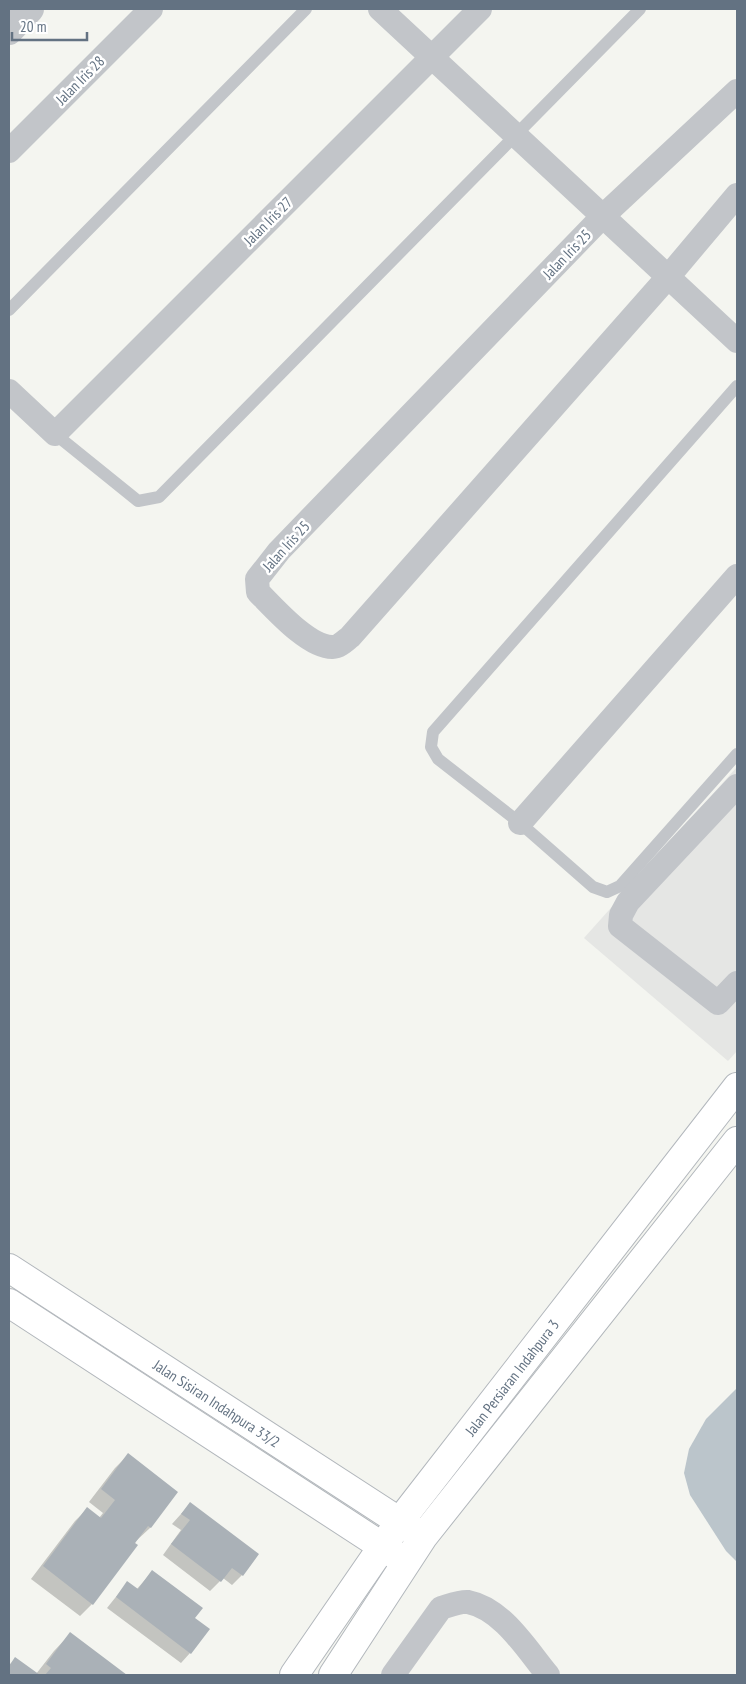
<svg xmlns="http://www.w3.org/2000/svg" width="746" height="1684" viewBox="0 0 746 1684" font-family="'PT Sans Narrow',sans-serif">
<rect width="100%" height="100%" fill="#f4f5f0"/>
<path fill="#e5e6e4" d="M737 767V1051L728 1061 584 938Z"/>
<path fill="#bbc5cb" d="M737 1388V1562L726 1551 690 1495 684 1473 689 1449 706 1419Z"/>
<path fill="#0003" d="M128 1455 177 1492 150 1528 137 1540 92 1604 80 1616 31 1579 75 1521 87 1509 99 1518 103 1513 89 1502 115 1468Z
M190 1504 242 1575 232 1585 223 1578 210 1591 163 1555 181 1530 172 1524Z
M152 1572 190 1653 181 1663 107 1608 127 1583 136 1590Z
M70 1634 125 1675H9V1665L16 1659 36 1674 54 1651Z"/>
<path fill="#aab1b7" d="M128 1453 178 1492 151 1528 148 1526 135 1543 138 1545 93 1605 43 1566 87 1507 101 1518 115 1500 101 1489Z
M190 1502 259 1554 243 1576 232 1568 221 1582 171 1544 190 1520 181 1514Z
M152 1570 203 1608 195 1618 210 1629 191 1654 116 1597 127 1581 138 1589Z
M70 1632 127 1675H45L51 1668 46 1664Z
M15 1657 40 1675H9V1666Z"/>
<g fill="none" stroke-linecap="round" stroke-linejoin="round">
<defs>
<g id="secondary">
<path id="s1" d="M9 1268 414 1531"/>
<path d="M9 1303 397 1556"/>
<path id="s2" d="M294 1675 400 1521 737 1087"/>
<path d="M333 1675 423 1537 737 1141"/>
</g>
</defs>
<use href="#secondary" stroke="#b2b7bc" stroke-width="30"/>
<path stroke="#c2c5c9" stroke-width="12" d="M9 310 306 9
M737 386 433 732 431 747 438 759 520 823 593 887 607 892 620 886 737 754
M55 434 138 501 159 497 640 9"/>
<path stroke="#c2c5c9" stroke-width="24" d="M380 9 737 341
M737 91 603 216 279 551 257 579 258 592C275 609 309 648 333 647 339 647 345 641 350 637L668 277 737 195
M9 151 151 9
M9 391 55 434 480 9
M737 786 628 902 621 915 620 926 718 1003 737 983
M520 823 737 576
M393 1675 441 1608C448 1606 461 1601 468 1602 503 1609 527 1650 548 1675"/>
<path stroke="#c2c5c9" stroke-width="28" d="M9 31 30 9"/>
<use href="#secondary" stroke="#fff" stroke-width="28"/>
</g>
<g text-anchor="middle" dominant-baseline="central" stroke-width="5" stroke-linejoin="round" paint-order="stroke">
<g font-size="15" fill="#637282" stroke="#fff">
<text transform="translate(80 80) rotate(-45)">Jalan Iris 28</text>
<text transform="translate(268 221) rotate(-45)">Jalan Iris 27</text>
<text transform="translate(567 254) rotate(-46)">Jalan Iris 25</text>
<text transform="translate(286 546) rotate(-48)">Jalan Iris 25</text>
<text stroke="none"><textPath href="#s2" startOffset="369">Jalan Persiaran Indahpura 3</textPath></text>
<text stroke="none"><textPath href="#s1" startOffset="248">Jalan Sisiran Indahpura 33/2</textPath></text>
</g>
</g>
<rect width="746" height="1684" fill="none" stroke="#637282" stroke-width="20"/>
<path d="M12 32v8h75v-8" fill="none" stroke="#637282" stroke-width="2.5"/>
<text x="20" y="32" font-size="15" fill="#637282" stroke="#ffffff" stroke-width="4" paint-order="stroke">20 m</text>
</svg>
